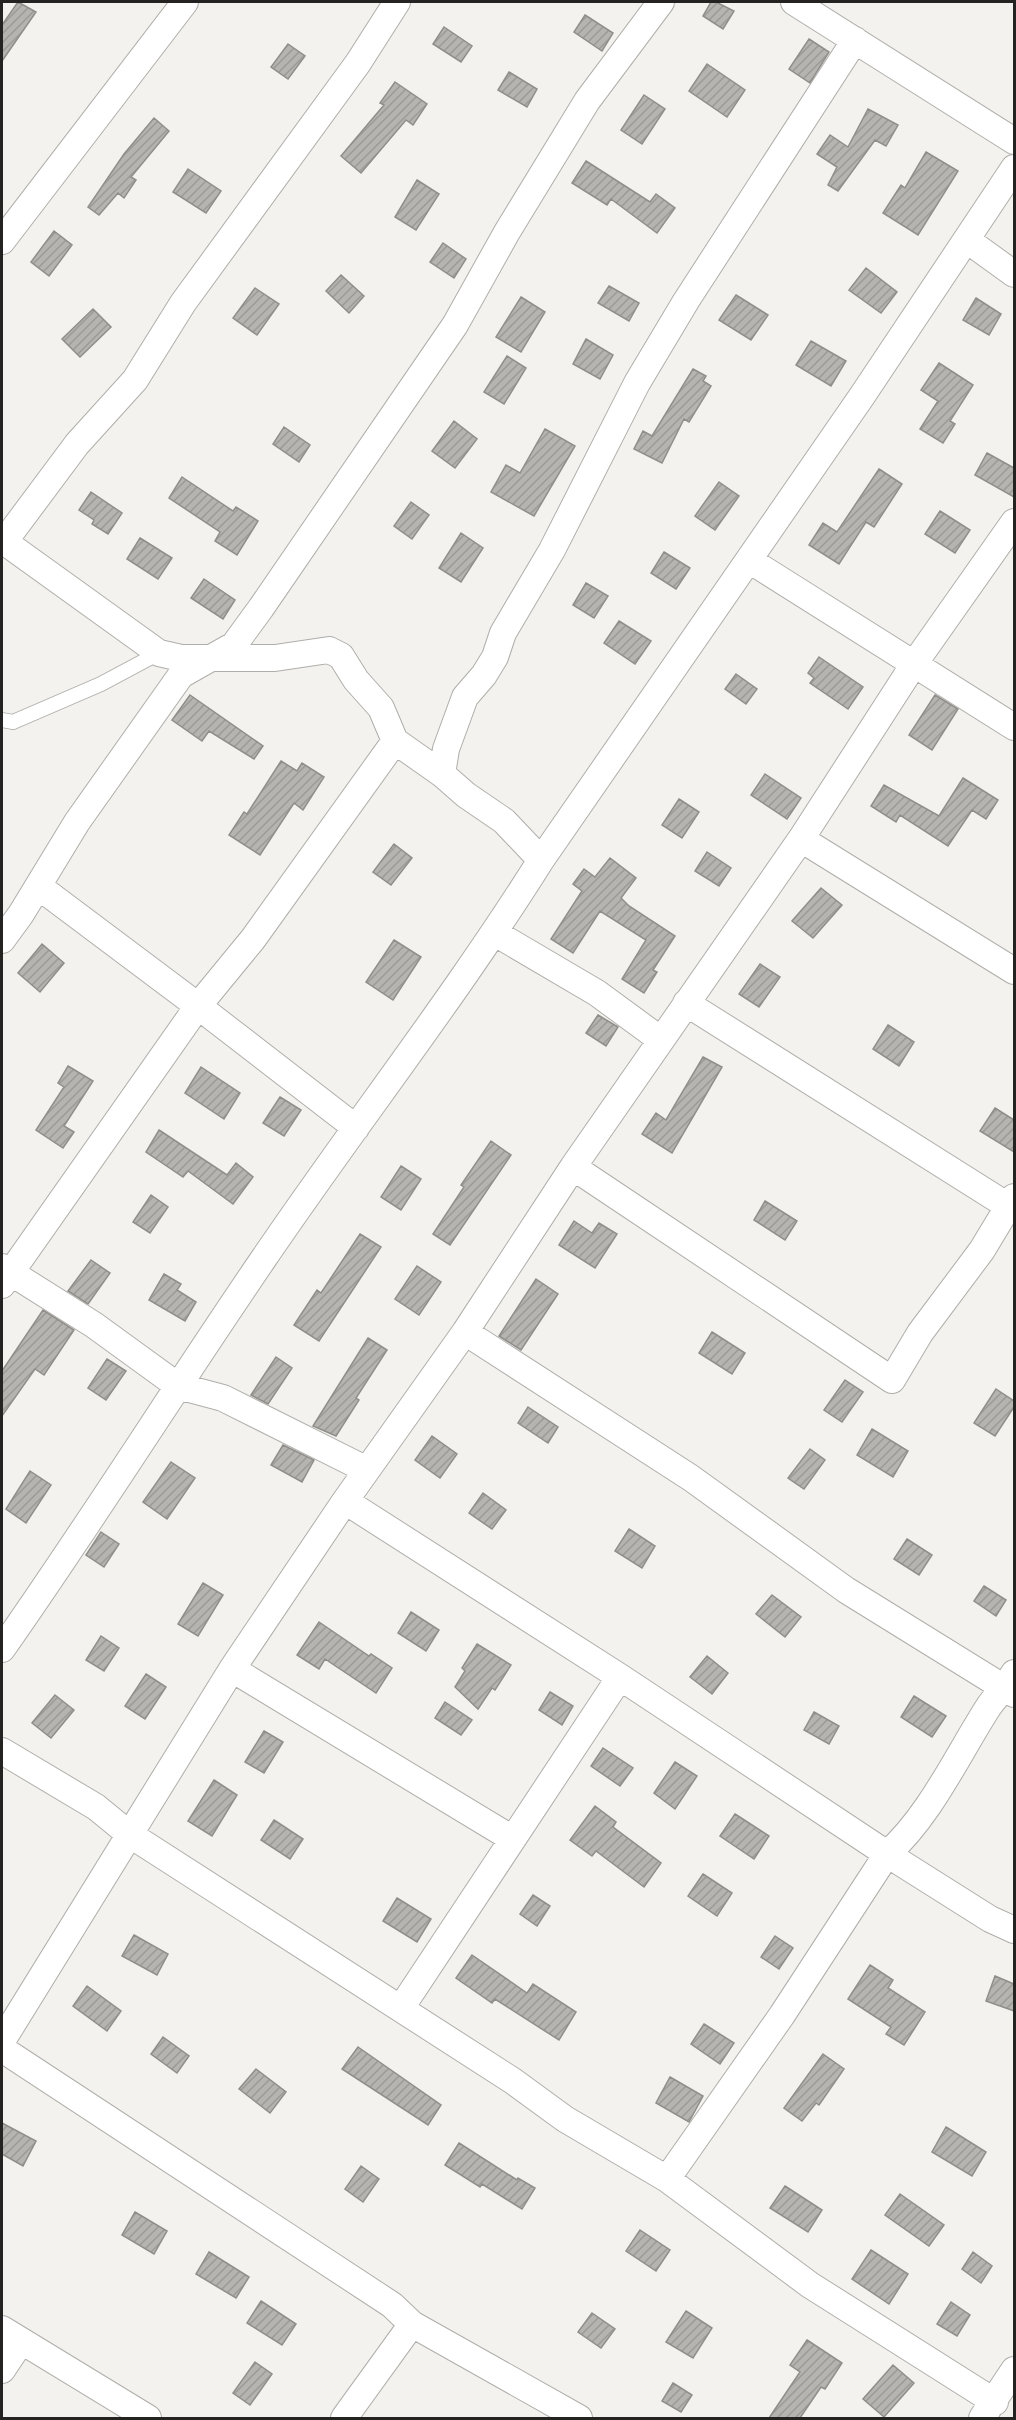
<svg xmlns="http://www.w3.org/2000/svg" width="1016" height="2420" viewBox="0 0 1016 2420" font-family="Commissioner,sans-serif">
<defs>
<pattern id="building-hatch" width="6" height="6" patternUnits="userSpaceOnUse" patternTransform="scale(1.5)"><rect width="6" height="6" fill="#b5b4b0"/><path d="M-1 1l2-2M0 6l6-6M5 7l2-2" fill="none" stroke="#9c9a97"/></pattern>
</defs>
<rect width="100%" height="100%" fill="#f3f2ee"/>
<path fill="url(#building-hatch)" stroke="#8f8e8a" stroke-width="1.5" d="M18 2 36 12 2 61V25Z
M711 2H716L734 11 723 29 703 16Z
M585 15 613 33 602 51 574 32Z
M444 27 472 46 461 62 433 44Z
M809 39 829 52 810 83 789 69Z
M288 44 305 56 288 79 271 67Z
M707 64 745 90 727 117 689 91Z
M509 72 537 89 527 107 498 90Z
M395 82 427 104 413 125 406 120 361 173 341 156 384 105 380 103Z
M644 95 665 109 642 144 621 130Z
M868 109 898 125 886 146 875 140 838 191 828 185 837 167 817 154 830 135 848 147Z
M154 118 169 131 131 177 136 180 124 198 118 193 99 215 88 207 124 154Z
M926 152 958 171 918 235 883 213 901 185 905 188Z
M586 161 650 202 656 194 675 208 657 233 611 199 607 205 572 183Z
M188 169 221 191 206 213 173 192Z
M417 180 439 194 416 230 395 217Z
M54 231 72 245 49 276 31 262Z
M443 243 466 259 454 278 430 262Z
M866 268 897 292 881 313 849 290Z
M341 275 364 296 349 313 326 291Z
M609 286 639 303 629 321 598 303Z
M255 288 279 304 257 335 233 318Z
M736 295 768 315 751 340 719 320Z
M521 297 545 312 521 352 496 337Z
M976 298 1001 314 989 335 963 320Z
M93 309 111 327 80 357 62 339Z
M586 339 613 355 600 379 573 364Z
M811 341 846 361 831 386 796 365Z
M507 356 526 368 504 404 484 392Z
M939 363 973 385 950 421 955 424 943 443 920 429 938 401 921 390Z
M693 369 706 376 703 381 711 386 689 422 684 419 662 463 634 449 643 431 652 436Z
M454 421 477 439 455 468 432 451Z
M284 427 310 445 299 462 273 444Z
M545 429 575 446 534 516 491 492 506 465 520 473Z
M987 453 1014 468V497L975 475Z
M879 469 902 484 874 527 866 522 839 564 809 545 823 523 837 532Z
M182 477 233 511 236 507 258 521 237 555 215 541 220 532 169 498Z
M719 482 739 496 715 530 695 516Z
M91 492 122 513 108 534 92 524 94 520 79 510Z
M411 502 429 515 412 539 394 526Z
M940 511 970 530 955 553 925 534Z
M461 533 483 548 461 582 439 568Z
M140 538 172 558 158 579 127 559Z
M664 552 690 568 676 589 651 573Z
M204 579 235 600 223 619 191 598Z
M586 583 608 596 594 618 573 605Z
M619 621 651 641 635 664 604 643Z
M819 657 863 687 848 709 810 683 814 678 808 673Z
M736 674 757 689 746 704 725 689Z
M190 695 263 746 254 759 209 731 202 741 172 720Z
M935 695 958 709 932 750 909 735Z
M281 761 297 771 302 763 324 777 303 810 294 803 260 855 229 835 244 812 247 814Z
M765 774 801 798 787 819 751 795Z
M963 778 998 800 986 819 972 810 948 846 900 815 896 822 871 806 884 785 939 816Z
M679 799 699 812 682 838 662 825Z
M394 844 412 858 391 885 373 872Z
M707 852 731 868 719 886 695 871Z
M610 858 636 878 621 898 629 906 675 936 653 970 657 972 644 993 622 979 646 940 600 911 573 953 551 939 582 891 573 884 584 869 595 877Z
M821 888 842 905 813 938 792 921Z
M394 940 421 957 393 1000 366 982Z
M42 944 64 963 40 992 18 973Z
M760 964 780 977 759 1007 739 994Z
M598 1015 618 1027 606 1046 586 1033Z
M888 1025 914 1042 899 1066 873 1049Z
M703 1057 722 1067 672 1153 642 1134 656 1113 666 1120Z
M68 1066 93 1081 64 1126 74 1132 63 1148 36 1130 64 1087 58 1083Z
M201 1067 240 1093 224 1119 185 1093Z
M280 1097 301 1110 284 1136 263 1123Z
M995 1108 1014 1120V1152L980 1131Z
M159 1130 227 1175 236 1163 253 1177 233 1204 188 1171 183 1177 146 1152Z
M491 1141 511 1155 450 1245 433 1234 464 1187 461 1185Z
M401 1166 421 1179 401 1210 381 1197Z
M151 1195 168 1207 150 1233 133 1222Z
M765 1201 797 1221 785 1240 754 1220Z
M574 1221 592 1233 599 1223 617 1234 595 1268 559 1245Z
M360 1234 381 1247 319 1341 294 1325 317 1290 321 1293Z
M91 1260 110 1273 88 1304 68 1291Z
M417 1266 441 1282 419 1315 395 1299Z
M164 1274 181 1284 177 1290 196 1302 185 1321 149 1300Z
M536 1279 558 1294 521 1350 499 1336Z
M43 1310 74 1330 44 1375 35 1369 2 1416V1371Z
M712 1332 745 1353 732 1374 699 1353Z
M368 1338 387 1350 356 1398 359 1400 336 1436 313 1426Z
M276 1357 292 1368 268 1404 251 1395Z
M107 1359 126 1371 106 1400 88 1388Z
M845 1380 863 1392 842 1422 824 1410Z
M996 1389 1014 1401V1407L995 1436 974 1423Z
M528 1407 558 1427 548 1443 518 1423Z
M872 1429 908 1451 893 1477 857 1455Z
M432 1436 457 1454 440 1478 415 1460Z
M283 1445 314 1460 302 1482 271 1465Z
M810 1449 825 1460 804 1489 788 1478Z
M171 1462 195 1478 167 1519 143 1502Z
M30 1471 51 1485 26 1523 6 1509Z
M483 1493 506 1510 492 1529 469 1513Z
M629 1529 655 1546 642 1568 615 1551Z
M101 1532 119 1544 104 1567 86 1555Z
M907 1539 932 1555 919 1575 894 1559Z
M203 1583 223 1595 198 1636 178 1624Z
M984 1586 1006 1600 996 1616 974 1601Z
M772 1595 801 1617 785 1637 756 1614Z
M411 1612 439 1630 426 1651 398 1633Z
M319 1622 369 1656 371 1654 392 1668 376 1693 325 1659 319 1669 297 1655Z
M101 1636 119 1648 104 1671 86 1660Z
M477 1644 511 1665 495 1690 492 1688 478 1709 455 1687 465 1671 462 1668Z
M707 1656 728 1673 712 1694 690 1677Z
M146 1674 166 1687 145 1719 125 1706Z
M550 1692 573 1706 562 1725 539 1710Z
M55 1695 74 1710 51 1738 32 1723Z
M914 1696 946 1716 932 1737 901 1717Z
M445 1702 472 1720 461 1735 435 1718Z
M814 1712 839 1726 829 1744 804 1730Z
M264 1731 283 1742 264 1773 245 1762Z
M603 1748 633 1768 620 1786 591 1766Z
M675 1762 697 1776 675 1809 654 1793Z
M214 1780 237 1795 212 1836 188 1821Z
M595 1806 616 1822 613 1827 661 1863 644 1887 596 1851 592 1856 570 1840Z
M735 1814 769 1836 754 1859 720 1836Z
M274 1820 303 1839 290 1859 261 1840Z
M703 1874 732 1893 717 1916 688 1896Z
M533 1895 550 1906 537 1926 520 1914Z
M397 1898 431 1919 417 1942 383 1921Z
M134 1935 168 1954 157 1975 122 1956Z
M775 1936 793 1948 779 1969 761 1957Z
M472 1955 527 1993 533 1984 576 2012 559 2040 495 1999 492 2003 456 1978Z
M870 1965 893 1980 888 1988 925 2012 904 2045 886 2034 891 2027 848 1999Z
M995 1976 1014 1984V2011L986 2001Z
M87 1986 121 2011 107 2031 73 2006Z
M704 2024 734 2043 720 2064 691 2044Z
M163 2037 189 2056 177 2073 151 2054Z
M358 2047 441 2105 428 2125 342 2069Z
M823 2054 844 2069 819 2105 816 2103 802 2121 784 2108Z
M256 2069 286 2092 270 2113 239 2089Z
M670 2077 703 2096 689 2122 656 2103Z
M2 2123 36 2141 23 2166 2 2154Z
M946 2127 986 2152 972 2176 932 2152Z
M459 2143 517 2180 518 2178 535 2188 522 2209 482 2184 480 2187 445 2165Z
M361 2166 379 2179 363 2202 345 2189Z
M785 2186 822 2210 808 2232 770 2208Z
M900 2194 944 2225 929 2246 885 2215Z
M135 2212 167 2231 154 2254 122 2235Z
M640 2230 670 2250 656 2271 626 2251Z
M871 2250 908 2274 889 2304 852 2279Z
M209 2252 249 2277 236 2298 196 2274Z
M973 2252 992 2266 981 2283 962 2269Z
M261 2301 296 2324 282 2345 247 2323Z
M951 2302 970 2315 957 2336 937 2324Z
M686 2311 712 2328 693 2358 666 2342Z
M592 2313 615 2329 601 2348 578 2332Z
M807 2340 842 2363 825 2389 821 2387 800 2418H769L800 2372 790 2365Z
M255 2362 272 2374 250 2405 233 2393Z
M893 2365 914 2383 884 2417 863 2399Z
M673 2383 692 2395 681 2412 662 2401Z"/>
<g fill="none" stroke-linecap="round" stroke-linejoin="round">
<defs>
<path id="lane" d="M2 720 13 722 101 684 159 653"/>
<path id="street" d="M794 2 1014 141
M967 240 1014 274
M2 241 185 2
M2 540 159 653 181 658H275L329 650 341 656 356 680 381 708 395 741 442 774 466 795 504 821 541 860
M4 542 77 444 135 380 183 303 358 63 397 2
M749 560 1014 727
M442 774 446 749 465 697 484 675 495 657 503 633 552 550 637 383 686 301 855 40
M801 839 1014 971
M38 886 198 1006 356 1128
M495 933 597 993 661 1040
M2 940 21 914 77 822 181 675 234 645 261 608 455 325 507 232 587 101 661 2
M686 1003 1008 1206
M573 1167 892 1380 920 1333 982 1250 1014 1197
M2 1267 94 1325 178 1386 223 1398 367 1470
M2 1285 198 1006 253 939 395 741
M465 1332 691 1478 846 1590 1014 1694
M345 1501 620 1677 887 1854 990 1919 1014 1930
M2 1649C92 1521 175 1388 264 1258 355 1124 455 997 541 860L862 396 1014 168
M232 1669 511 1838
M2 1751 96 1807 129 1834 513 2081 565 2119 667 2179 810 2285 995 2402
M401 2008 620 1677
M2 2041 232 1669 345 1501 465 1332 573 1167 801 839 914 664 1014 522
M2 2049 392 2305 412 2324 579 2418
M667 2179 782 2015 887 1854C930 1816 958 1754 989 1706 997 1695 1007 1685 1014 1673
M2 2329 148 2418
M2 2370 20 2343
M344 2418 412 2324
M982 2418 1014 2370"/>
</defs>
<use href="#lane" stroke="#afaeaa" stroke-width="16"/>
<use href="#street" stroke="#afaeaa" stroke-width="28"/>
<use href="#lane" stroke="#fff" stroke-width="14"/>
<use href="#street" stroke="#fff" stroke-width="26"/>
</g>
<rect width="1016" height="2420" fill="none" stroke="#242322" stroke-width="6"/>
</svg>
